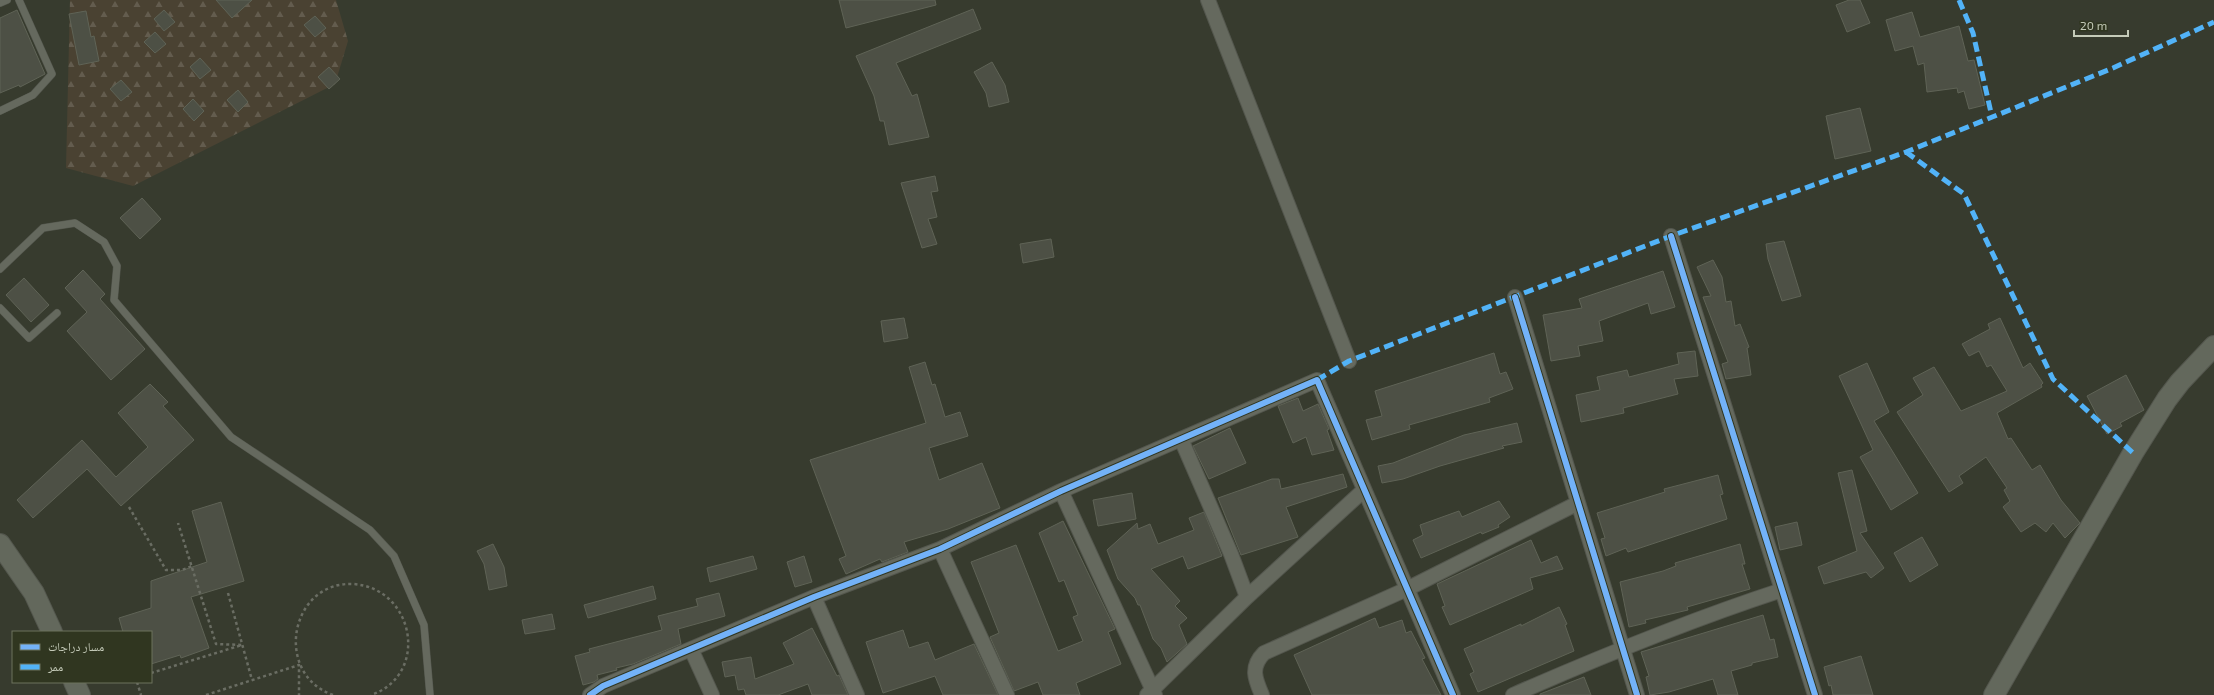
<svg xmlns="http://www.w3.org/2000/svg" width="2214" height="695" viewBox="0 0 2214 695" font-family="'Exo 2','Noto Naskh Arabic',sans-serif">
<defs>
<pattern id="forest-firs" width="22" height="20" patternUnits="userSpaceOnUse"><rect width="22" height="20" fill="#4a4232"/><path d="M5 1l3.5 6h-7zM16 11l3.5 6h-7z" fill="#635c4e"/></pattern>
</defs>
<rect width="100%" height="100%" fill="#373b2e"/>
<path fill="url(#forest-firs)" d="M70 0H336L348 41 335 84 133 186 66 168Z"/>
<path fill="#4d5045" stroke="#5f6356" d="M216 0H252L232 18Z
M839 0H935L936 5 846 28Z
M1849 0H1860L1870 23 1847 32 1836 5Z
M973 9 981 29 896 63 912 96 917 94 929 137 889 145 884 121H880L874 96 856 56Z
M17 10 45 74 20 87 19 85 0 93V18Z
M164 10 175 22 164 31 154 19Z
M86 11 91 37 94 36 99 61 79 65 69 14Z
M1912 12 1920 37 1959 26 1968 61 1974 60 1985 105 1969 109 1964 91 1958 93 1957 88 1927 92 1924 63 1918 65 1913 46 1895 51 1886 20Z
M315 16 326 28 315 37 304 25Z
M155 32 166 44 155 53 144 42Z
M200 58 211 70 200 79 190 67Z
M992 62 1005 85 1009 102 989 107 986 93 974 72Z
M329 67 340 79 329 89 318 77Z
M121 80 132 92 121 101 110 89Z
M238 90 248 102 238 112 227 100Z
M193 99 204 111 194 121 183 109Z
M1860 108 1871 151 1835 159 1826 116Z
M935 176 938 191 931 192 937 217 928 219 937 244 922 248 901 183Z
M142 198 161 219 140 239 120 218Z
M1051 239 1054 257 1023 263 1020 244Z
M1784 241 1801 296 1782 301 1768 259 1766 244Z
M1713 260 1722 277 1726 302 1731 301 1735 326 1740 324 1749 347 1747 348 1751 375 1726 379 1722 364 1728 362 1703 297 1711 296 1697 267Z
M83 270 105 294 100 299 145 349 111 380 67 331 87 312 65 288Z
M1663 271 1675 307 1651 314 1648 303 1599 321 1603 341 1578 346 1580 356 1551 361 1543 315 1582 308 1579 299Z
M24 278 49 305 31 322 6 295Z
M904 318 908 338 884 342 881 321Z
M2000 318 2023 368 2030 363 2043 383 2041 385 2042 387 1997 413 2008 439 2011 438 2032 470 2040 465 2061 500 2080 523 2065 538 2053 523 2046 532 2035 523 2021 532 2003 507 2010 501 2004 490 2007 488 1986 457 1959 476 1963 483 1949 492 1897 412 1923 395 1913 378 1934 367 1961 411 2007 391 1991 365 1987 367 1979 351 1969 356 1962 344 1990 329 1988 324Z
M1695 351 1698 376 1674 379 1678 394 1623 408 1624 413 1581 422 1576 395 1600 390 1597 377 1627 370 1629 377 1679 364 1677 353Z
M1494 353 1500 374 1506 372 1513 389 1489 398 1490 402 1409 425 1410 429 1372 440 1366 420 1382 416 1375 391Z
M925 362 932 385 935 384 945 417 960 412 968 436 929 448 939 480 982 463 1000 508 948 529 904 542 908 552 882 562 880 559 846 574 839 559 846 556 810 460 926 423 909 367Z
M1867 363 1889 412 1874 421 1918 493 1891 510 1860 457 1873 450 1839 376Z
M2126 375 2144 410 2120 423 2122 426 2107 434 2087 396Z
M150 384 168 402 163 406 194 440 121 506 87 469 33 518 17 500 82 440 116 477 148 447 118 413Z
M1298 398 1303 411 1318 404 1329 429 1327 430 1334 450 1312 455 1306 437 1293 443 1278 406Z
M1517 423 1522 442 1502 446 1504 448 1440 466 1403 479 1382 483 1378 466 1393 463 1464 435Z
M1230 428 1246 463 1209 479 1193 446Z
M1852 470 1867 531 1860 533 1884 568 1871 578 1866 572 1824 584 1818 567 1857 551 1838 473Z
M1343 474 1347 487 1286 507 1298 537 1241 555 1218 498 1272 479H1279L1281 489Z
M1718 475 1723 494 1720 495 1727 519 1628 552 1626 548 1606 556 1601 539 1605 538 1597 513 1665 492 1664 489Z
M1132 493 1136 519 1098 526 1093 500Z
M1499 501 1510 517 1498 525 1499 527 1482 534 1481 532 1421 558 1413 540 1423 535 1420 525 1459 511 1462 517Z
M221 502 244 581 191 597 209 648 181 658 180 655 151 664V632H123L119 618 151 608V581L207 562 192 511Z
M1204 512 1222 556 1188 569 1183 556 1151 569 1180 601 1175 606 1187 618 1179 625 1187 644 1167 662 1161 648 1153 639 1140 605H1138L1135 598 1118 579 1107 550 1137 523 1138 529 1150 524 1158 544 1194 530 1189 518Z
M1063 521 1115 629 1108 632 1121 664 1076 683 1080 695H1043L1038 682 1014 691 990 637 999 633 971 562 1016 545 1058 651 1083 641 1073 617 1078 615 1064 580 1059 582 1039 533Z
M1797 522 1802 545 1780 550 1775 527Z
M1922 537 1938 565 1910 582 1894 553Z
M1531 540 1541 563 1557 556 1563 569 1530 578 1533 589 1450 625 1442 607 1445 606 1437 584Z
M493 544 504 567 507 586 489 590 484 564 477 551Z
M1740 544 1745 564H1742L1750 589 1687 607 1688 610 1645 620 1646 623 1629 627 1620 582 1663 571 1676 566 1675 563Z
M753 556 757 569 710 582 707 568Z
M804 556 812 582 795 587 787 562Z
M653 586 656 599 588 618 584 605Z
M719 593 725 616 678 629 681 644 633 664 616 668 617 670 597 675 598 679 594 682 583 685 575 656 590 652 589 649 662 630 658 616 698 606 696 599Z
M1559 607 1567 624 1565 625 1574 651 1478 692 1470 674 1474 672 1464 649 1521 624V626Z
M552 614 555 629 525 634 522 620Z
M1763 615 1770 640 1774 639 1778 657 1752 663V665L1731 671 1738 695H1718L1713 679 1669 692 1650 695 1646 677 1649 676 1641 652Z
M1375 618 1379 628 1402 620 1406 633 1411 631 1425 658 1422 659 1441 695H1312L1294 655Z
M812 628 837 676 839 675 848 695H812L808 684 778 695H746L744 689 738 690 735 675 725 677 722 662 751 657 755 679 794 664 783 643Z
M903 630 909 648 928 642 935 660 974 644 998 695H943L935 676 883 693 866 642Z
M1861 656 1873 695H1833L1831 685 1829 686 1824 667Z
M1584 677 1591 695H1540V694Z"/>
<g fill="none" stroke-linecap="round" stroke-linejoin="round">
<defs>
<path id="lane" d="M0 3 7 0
M0 111 33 95 52 74 19 0
M0 269 43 228 75 223 104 242 117 266 114 300 231 437 370 530 394 556 424 625 430 695
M0 308 29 338 57 313"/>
<path id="street" d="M1208 0 1349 361
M1671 236 1815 695
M1515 297 1637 695
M1181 439 1231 554 1247 597
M1061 491 1155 695
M940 549 1007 695
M814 597 857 695
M691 649 712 695
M590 695 603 686 814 597 940 549 1061 491 1317 380 1453 695
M1147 695 1247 597 1364 490
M1262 695C1255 679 1250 667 1264 653L1407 589 1578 503
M1513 695C1602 656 1690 620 1782 590"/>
<path id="secondary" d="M0 544 34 593 52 632
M74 682 80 695
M1994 695 2133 453 2167 399 2180 382 2214 346"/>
</defs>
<use href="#lane" stroke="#54574e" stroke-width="8"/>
<use href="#street" stroke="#54574e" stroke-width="16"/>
<use href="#secondary" stroke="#54574e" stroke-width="22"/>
<path stroke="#6a6d63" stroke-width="2.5" stroke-dasharray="3 3" stroke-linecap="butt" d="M129 507 166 570H182L192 566
M228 593 252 680
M151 673 242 645 216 644 178 523
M137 682 141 695
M206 695 299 665V695
M333 695C273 674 290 581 353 584 415 588 430 675 371 695"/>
<use href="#lane" stroke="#65695e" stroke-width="7"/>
<use href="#street" stroke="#65695e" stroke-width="14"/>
<use href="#secondary" stroke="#63685c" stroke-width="20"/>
<path stroke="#52b3f8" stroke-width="5" stroke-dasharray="10 5" stroke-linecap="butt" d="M1959 0 1973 33 1992 117
M1906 152 1964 194 2053 379 2133 453
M1317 380 1349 361 1671 236 1906 152 2113 68 2214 22"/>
<defs>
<path id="cycleway" d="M1671 236 1815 695
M1515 297 1637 695
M590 695 603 686 814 597 940 549 1061 491 1317 380 1453 695"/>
</defs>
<use href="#cycleway" stroke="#303620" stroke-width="8"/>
<use href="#cycleway" stroke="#73b2f8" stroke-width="6"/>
</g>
<rect x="12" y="631" width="140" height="52" fill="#303620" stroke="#6c725d"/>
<rect x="20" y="644" width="20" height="6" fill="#73b2f8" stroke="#6c725d"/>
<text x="48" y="651" font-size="12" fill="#c5cbb9">مسار دراجات</text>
<rect x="20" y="664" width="20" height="6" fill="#52b3f8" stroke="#6c725d"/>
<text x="48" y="671" font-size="12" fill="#c5cbb9">ممر</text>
<path d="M2074 30v6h54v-6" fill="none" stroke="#c5cbb9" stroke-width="2"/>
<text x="2080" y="30" font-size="12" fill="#c5cbb9" stroke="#303620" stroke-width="3" paint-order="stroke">20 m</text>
</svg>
